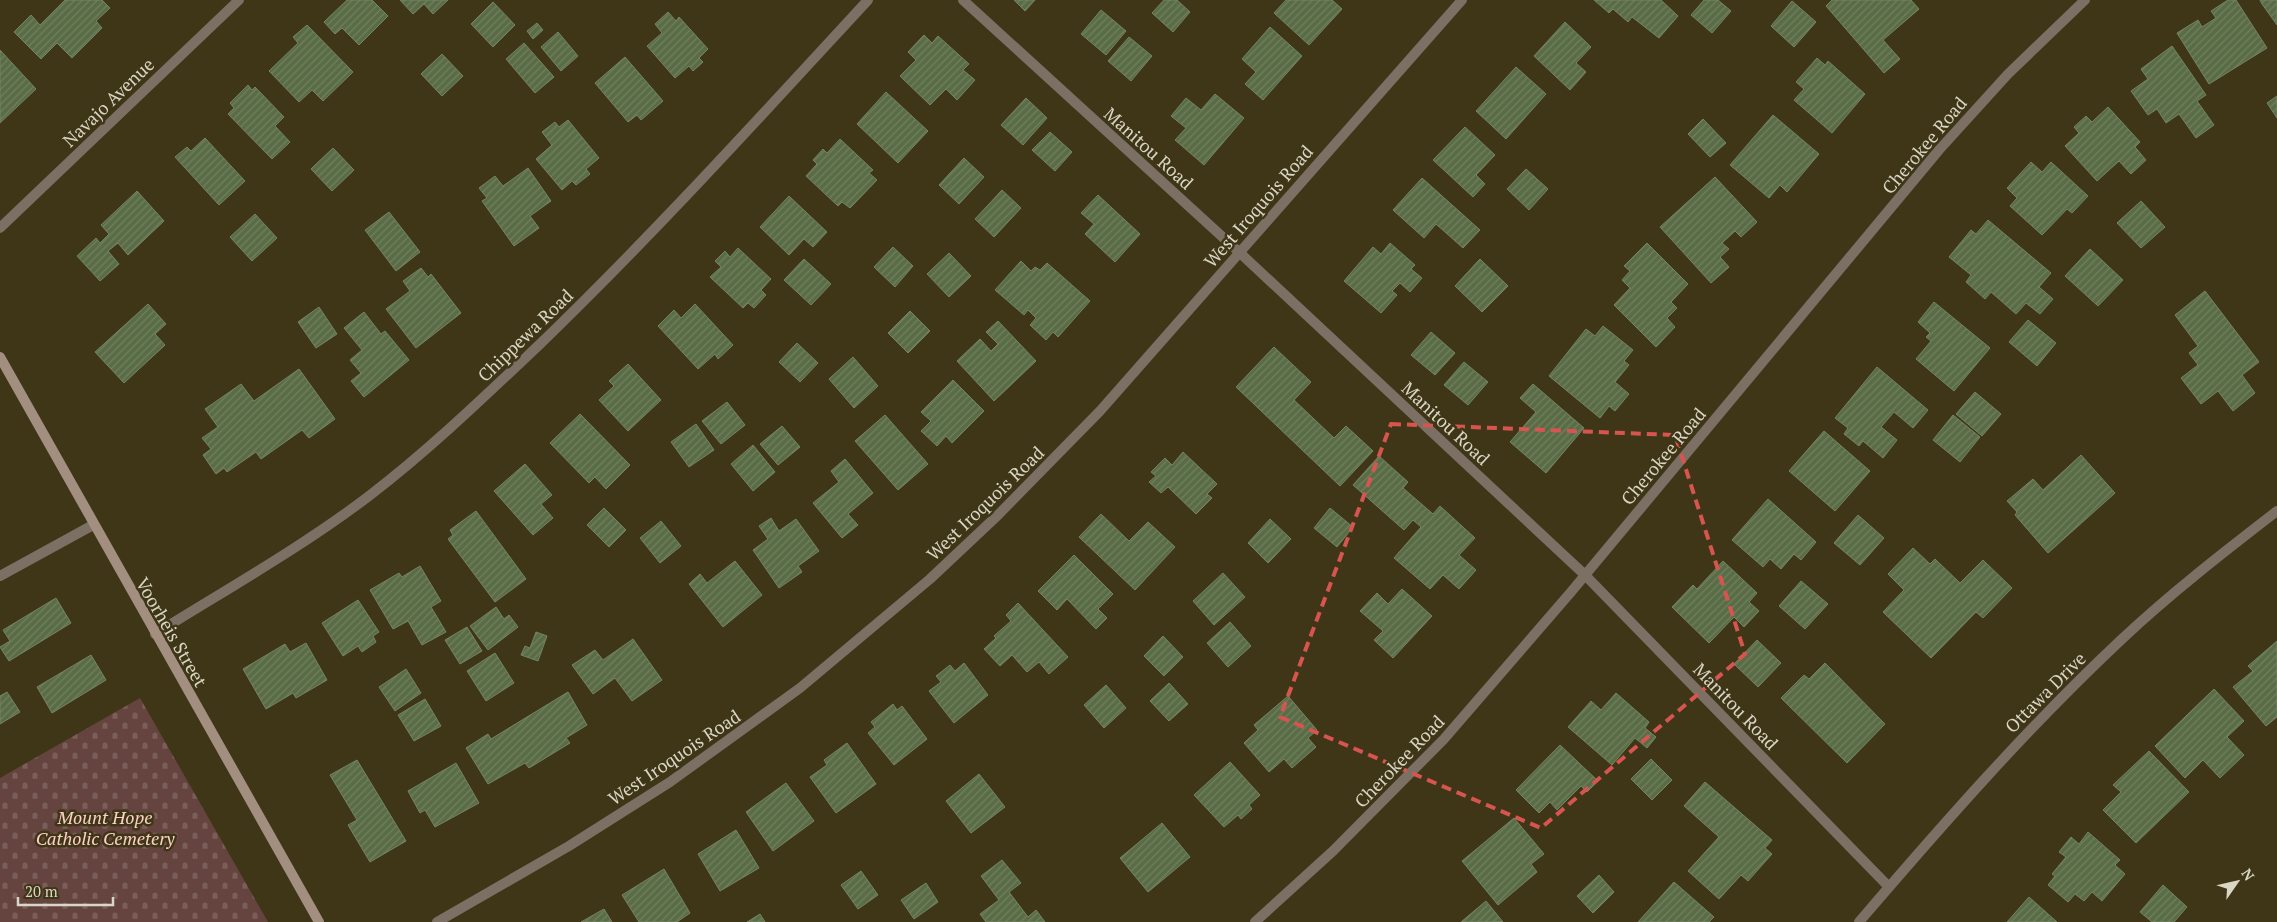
<svg xmlns="http://www.w3.org/2000/svg" width="2277" height="922" viewBox="0 0 2277 922" font-family="'PT Serif',serif">
<defs>
<pattern id="cemetery-stones" width="16" height="16" patternUnits="userSpaceOnUse" patternTransform="scale(1.25)"><rect width="16" height="16" fill="#65443f"/><path d="M2 7V4a2 2 0 0 1 4 0v3zM10 15v-3a2 2 0 0 1 4 0v3z" fill="#7a5e59"/></pattern>
<pattern id="building-hatch" width="6" height="6" patternUnits="userSpaceOnUse" patternTransform="scale(1.25)"><rect width="6" height="6" fill="#596c46"/><path d="M-1 1l2-2M0 6l6-6M5 7l2-2" fill="none" stroke="#70805f"/></pattern>
</defs>
<rect width="100%" height="100%" fill="#3e3617"/>
<path fill="url(#cemetery-stones)" d="M140 698 268 922H0V778Z"/>
<path fill="url(#building-hatch)" stroke="#758466" d="M65 0H102L110 8 96 21 102 28 72 58 57 43 41 59 14 32 31 15 40 25Z
M347 0H372L388 16 359 45 342 28 335 34 324 22Z
M400 0H448L433 14 424 4 413 14Z
M1014 0H1035L1025 11Z
M1164 0H1177L1190 12 1173 32 1152 13Z
M1286 0H1332L1342 9 1309 45 1274 13Z
M1594 0H1661L1678 16 1659 38 1632 17 1628 22 1613 9 1609 13Z
M1704 0H1718L1731 11 1712 33 1691 15Z
M1832 0H1911L1919 9 1883 40 1900 59 1884 73 1826 6Z
M2228 0H2236L2267 48 2209 84 2177 33 2198 20 2202 27 2216 18 2211 11Z
M2260 0H2277V25L2262 4Z
M1792 1 1816 22 1794 47 1771 26Z
M493 2 515 25 493 47 471 24Z
M1101 10 1126 31 1106 55 1081 34Z
M668 12 676 21 679 17 708 49 699 58 703 62 693 71 689 66 675 78 647 46 662 33 655 24Z
M1565 22 1591 47 1576 63 1586 72 1570 90 1534 56Z
M537 23 543 30 533 39 527 31Z
M307 25 353 72 323 101 312 90 299 102 269 71 298 43 293 37Z
M1270 27 1302 56 1263 100 1245 84 1256 72 1242 59Z
M558 32 578 56 561 71 541 47Z
M924 35 932 43 938 36 969 64 963 70 975 80 957 100 946 89 930 105 900 76 916 60 908 52Z
M1129 37 1152 56 1131 81 1108 61Z
M524 43 554 77 535 93 506 59Z
M2172 46 2206 95 2197 101 2214 125 2196 138 2179 114 2166 123 2157 109 2148 115 2131 91 2148 79 2141 69Z
M0 50 36 89 0 123Z
M442 54 463 76 442 96 421 74Z
M625 57 663 101 641 120 637 115 628 122 595 83Z
M1817 58 1825 65 1828 61 1865 94 1832 133 1794 100 1804 89 1796 82Z
M1516 67 1546 94 1506 139 1476 111Z
M248 85 252 90 255 87 284 117 275 126 290 142 272 159 228 114 234 108 230 103Z
M886 92 928 131 898 163 857 124Z
M1215 94 1244 118 1204 165 1175 140 1186 128 1171 116 1186 98 1201 110Z
M2277 96V118L2267 103Z
M1026 98 1047 118 1023 145 1001 125Z
M2108 107 2140 142 2135 147 2146 160 2131 174 2119 161 2097 181 2065 146 2079 133 2074 127 2086 116 2092 122Z
M1773 115 1819 154 1787 192 1780 185 1769 198 1730 165Z
M1703 119 1726 143 1710 157 1688 134Z
M568 120 599 158 586 169 590 174 576 185 572 181 562 190 536 159 552 145 542 132 555 122 559 127Z
M1465 127 1495 155 1476 175 1485 184 1473 197 1433 160Z
M1050 132 1072 152 1055 171 1032 150Z
M205 138 245 181 219 205 175 157 187 147 191 151Z
M840 139 873 170 869 173 877 180 850 208 842 202 838 206 806 176 817 164 813 160 823 149 827 153Z
M333 148 354 170 332 191 311 169Z
M964 158 984 177 959 204 939 185Z
M2031 162 2042 172 2051 162 2088 196 2072 213 2067 209 2042 235 2010 206 2017 198 2007 188Z
M528 168 551 201 530 216 539 228 514 246 482 201 487 198 479 188 495 176 503 186Z
M1526 169 1548 189 1529 210 1507 189Z
M1715 177 1757 222 1741 237 1735 231 1722 243 1729 249 1720 257 1729 267 1711 283 1660 227Z
M1422 178 1480 230 1463 248 1436 224 1424 238 1393 210Z
M1002 190 1021 208 994 237 975 219Z
M137 191 164 221 128 255 118 243 108 251 119 264 100 281 77 256 96 238 100 243 109 234 101 225Z
M1098 195 1140 234 1115 262 1085 234 1094 224 1081 213Z
M789 196 827 232 813 247 804 239 789 255 760 227Z
M2141 201 2165 227 2141 248 2117 223Z
M389 212 420 252 396 271 365 230Z
M255 214 277 238 252 261 230 237Z
M1988 220 2051 273 2039 287 2053 299 2040 314 2026 303 2016 314 1991 292 1985 299 1966 282 1971 275 1949 257 1971 230 1976 234Z
M1390 243 1415 265 1411 269 1422 278 1410 292 1400 283 1392 291 1397 295 1381 313 1344 281 1373 247 1381 254Z
M1647 243 1688 284 1671 302 1677 308 1667 318 1675 327 1656 347 1614 305 1630 288 1622 280 1630 271 1624 266Z
M893 247 913 266 895 287 874 267Z
M738 248 771 279 761 290 766 295 754 308 748 303 743 308 710 277 721 267 715 261 725 251 730 257Z
M2090 249 2123 280 2098 306 2065 276Z
M949 253 971 276 949 297 927 274Z
M804 259 831 284 811 305 784 280Z
M1480 259 1508 286 1482 312 1455 286Z
M1021 261 1031 271 1035 267 1040 270 1047 263 1090 301 1058 337 1053 332 1046 340 1030 325 1036 318 1028 310 1024 315 995 290Z
M421 268 428 277 431 274 461 313 416 348 386 309 410 291 403 281Z
M2205 291 2259 362 2242 375 2255 393 2233 411 2218 391 2201 404 2181 378 2198 365 2189 353 2198 346 2175 315Z
M1934 302 1990 348 1954 391 1916 359 1931 341 1926 337 1930 333 1918 322Z
M148 304 166 324 155 334 165 345 124 383 95 352Z
M695 304 733 345 718 359 715 354 698 369 658 326 674 310 681 318Z
M319 307 337 334 316 348 298 322Z
M910 311 930 331 908 353 888 333Z
M364 312 381 334 385 331 409 360 364 397 351 381 361 373 350 360 362 350 344 328Z
M2028 320 2056 343 2037 366 2009 342Z
M998 321 1036 361 994 401 957 361 980 339 991 351 998 344 986 332Z
M1603 326 1633 350 1624 361 1629 365 1615 382 1629 394 1615 411 1609 406 1600 418 1549 376 1586 329 1595 336Z
M1431 332 1455 353 1435 375 1411 355Z
M797 343 818 363 800 382 779 362Z
M1274 347 1311 382 1294 400 1334 438 1346 426 1373 451 1340 486 1236 387Z
M853 357 878 386 854 408 829 379Z
M1464 362 1488 382 1468 405 1444 385Z
M628 364 661 400 628 431 599 400 614 386 609 381Z
M1877 367 1928 410 1913 428 1894 412 1881 427 1897 440 1883 458 1863 441 1859 446 1844 434 1848 428 1835 418Z
M299 369 335 419 309 438 302 430 261 459 256 452 227 472 224 468 216 474 203 455 211 449 202 438 218 427 205 409 241 384 254 401Z
M953 380 984 411 952 443 946 436 937 446 921 431 931 421 921 412Z
M1533 384 1584 428 1546 473 1510 442 1536 412 1520 398Z
M1975 392 2001 414 1982 436 1956 414Z
M727 402 745 425 721 444 702 421Z
M580 414 630 465 606 489 595 477 589 483 550 443Z
M885 415 928 464 898 490 855 441Z
M1953 415 1980 437 1960 462 1933 440Z
M696 424 714 450 689 467 671 442Z
M782 426 800 447 778 465 760 444Z
M1824 431 1870 471 1835 511 1789 471Z
M753 445 775 472 753 491 731 464Z
M1183 452 1217 484 1207 494 1212 498 1196 514 1168 487 1161 493 1149 482 1156 476 1151 472 1165 458 1172 465Z
M2081 455 2115 493 2048 553 2015 515 2017 512 2007 501 2033 479 2043 490Z
M1379 456 1408 482 1403 488 1433 514 1440 506 1475 538 1459 555 1476 570 1459 589 1443 575 1430 589 1394 558 1421 527 1413 520 1404 530 1353 485Z
M845 459 873 493 848 514 858 525 842 538 813 503 839 482 831 471Z
M525 464 552 495 541 504 553 518 533 535 494 491Z
M1768 499 1816 542 1801 560 1794 554 1781 569 1770 559 1763 567 1732 540Z
M604 508 626 530 609 547 587 525Z
M1330 508 1353 527 1337 547 1314 528Z
M476 511 526 579 495 602 448 539 453 535 450 530Z
M1101 514 1129 541 1148 522 1175 547 1135 590 1079 537Z
M1858 515 1884 538 1860 565 1834 543Z
M771 518 779 531 796 519 819 551 798 566 802 572 779 588 753 550 768 539 759 526Z
M1270 519 1291 539 1268 563 1248 543Z
M661 521 681 546 660 563 640 538Z
M1913 548 1930 564 1935 559 1960 583 1983 560 2012 588 1983 618 1976 612 1931 658 1883 612 1904 590 1888 574Z
M1074 555 1113 594 1098 609 1107 618 1096 629 1067 599 1057 610 1038 591Z
M735 561 762 595 723 627 689 584 700 574 707 583Z
M1723 561 1757 593 1749 602 1759 611 1744 627 1734 617 1709 643 1672 607 1693 585 1697 589Z
M420 566 441 601 431 607 446 632 422 645 408 621 393 629 370 590 399 573 402 577Z
M1223 573 1245 597 1214 625 1193 601Z
M1801 581 1828 604 1805 629 1779 606Z
M1402 589 1432 616 1393 658 1374 640 1383 631 1360 611 1377 593 1388 604Z
M56 598 71 623 9 661 0 647 10 641 3 630Z
M358 600 379 632 373 636 376 642 362 652 358 646 343 656 322 623Z
M1018 603 1068 657 1049 674 1039 662 1027 672 1012 655 1000 666 984 649 996 638 994 636 1011 621 1006 615Z
M496 607 504 619 509 615 518 627 488 650 470 626Z
M1230 622 1251 646 1228 667 1207 643Z
M467 627 482 651 460 664 445 640Z
M536 632 547 636 538 661 521 655 525 646 530 648Z
M1163 636 1183 657 1164 676 1144 656Z
M633 639 662 680 632 701 615 678 593 694 572 665 595 650 603 660Z
M1757 640 1781 663 1758 687 1734 664Z
M2277 641V717L2266 726 2233 687 2253 671 2248 666Z
M306 643 327 680 296 698 293 693 266 709 243 669 285 644 290 652Z
M495 653 514 683 486 701 467 671Z
M91 655 106 680 52 713 37 687Z
M964 663 988 695 954 723 929 691 941 682 936 676 950 665 955 671Z
M1825 663 1885 724 1847 763 1781 698 1804 675 1809 679Z
M406 669 421 693 395 711 379 687Z
M1169 683 1188 704 1169 721 1150 701Z
M1106 685 1126 708 1104 728 1084 705Z
M2214 689 2244 721 2227 737 2244 755 2220 778 2203 760 2185 778 2155 746Z
M7 692 20 712 0 724V696Z
M568 692 587 725 566 738 570 743 529 768 525 763 488 784 466 748 488 734 491 739Z
M1616 693 1649 722 1645 728 1656 737 1647 748 1635 738 1612 765 1568 727 1591 701 1601 710Z
M1288 696 1317 730 1308 738 1316 747 1292 768 1284 759 1269 772 1244 743 1258 730 1254 725Z
M425 699 441 726 414 741 398 715Z
M893 704 897 710 902 706 927 739 894 765 868 733 875 727 871 722Z
M847 743 876 784 836 813 810 777 827 765 824 760Z
M1560 745 1598 781 1587 792 1581 786 1557 810 1550 802 1539 813 1516 790Z
M2149 751 2189 792 2136 843 2103 810 2121 792 2113 785Z
M1651 759 1672 780 1652 800 1631 779Z
M357 760 406 841 370 862 348 825 357 820 330 775Z
M1230 762 1260 795 1249 805 1252 809 1241 819 1238 815 1224 827 1194 795Z
M456 763 479 803 435 827 425 810 420 813 408 791Z
M979 774 1005 807 971 833 946 801Z
M1705 782 1772 840 1765 848 1772 854 1748 881 1741 875 1719 899 1688 871 1719 837 1684 806Z
M786 783 814 821 773 851 746 812Z
M1514 818 1544 854 1531 864 1537 872 1498 905 1462 861Z
M1162 823 1190 857 1148 892 1120 858Z
M736 830 759 868 720 891 698 854Z
M2088 832 2120 860 2115 865 2125 874 2102 901 2092 892 2084 901 2075 894 2068 902 2048 885 2055 876 2052 874 2066 857 2059 852 2071 837 2079 844Z
M1002 860 1021 883 1009 892 1028 917 1036 910 1045 922H986L980 914 999 900 981 876Z
M664 869 690 913 677 922H639L622 895Z
M861 871 878 895 858 909 841 885Z
M1599 875 1614 892 1593 913 1577 896Z
M1674 882 1714 917 1709 922H1638Z
M926 883 938 902 914 919 901 900Z
M2163 885 2187 907 2174 922H2152L2140 912Z
M2029 897 2057 922H2007Z
M1486 901 1503 922H1461Z
M604 909 612 922H581Z
M760 914 765 922H747Z"/>
<g fill="none" stroke-linecap="round" stroke-linejoin="round">
<path stroke="#7c7065" stroke-width="10" d="M963 0 1239 252 1585 575 1889 887
M0 228 239 0
M0 576 93 525
M155 634C227 589 302 547 369 496 429 450 484 397 539 345 653 235 760 117 868 0
M437 922 569 846 670 782 800 688 930 579 998 515 1100 411 1462 0
M1255 922 1333 851 1444 739 1571 592 1939 150 2008 74 2085 0
M1859 922C1943 824 2028 727 2122 639 2171 593 2224 552 2277 511"/>
<path stroke="#a28f7f" stroke-width="10" d="M0 357 319 922"/>
</g>
<path fill="none" stroke="#d7544f" stroke-width="4" stroke-dasharray="10 6" stroke-linejoin="round" d="M1391 424 1675 435 1745 654 1541 828 1280 717Z"/>
<g text-anchor="middle" dominant-baseline="central" stroke-width="5" stroke-linejoin="round" paint-order="stroke">
<g font-size="18" fill="#dad6c5" stroke="#3e3617">
<text transform="translate(108 102) rotate(-44)">Navajo Avenue</text>
<text transform="translate(1924 145) rotate(-50)">Cherokee Road</text>
<text transform="translate(1149 148) rotate(42)">Manitou Road</text>
<text transform="translate(1258 206) rotate(-49)">West Iroquois Road</text>
<text transform="translate(525 335) rotate(-44)">Chippewa Road</text>
<text transform="translate(1446 423) rotate(43)">Manitou Road</text>
<text transform="translate(1663 456) rotate(-50)">Cherokee Road</text>
<text transform="translate(985 503) rotate(-44)">West Iroquois Road</text>
<text transform="translate(172 632) rotate(60)">Voorheis Street</text>
<text transform="translate(2045 692) rotate(-45)">Ottawa Drive</text>
<text transform="translate(1736 706) rotate(46)">Manitou Road</text>
<text transform="translate(674 757) rotate(-34)">West Iroquois Road</text>
<text transform="translate(1399 761) rotate(-46)">Cherokee Road</text>
</g>
<g font-size="18" font-style="italic" fill="#fecfc7" stroke="#3e3617">
<text x="105" y="817">Mount Hope<tspan x="105" dy="21">Catholic Cemetery</tspan></text>
</g>
</g>
<g transform="translate(2237 882) rotate(56)" stroke="#3e3617" stroke-width="4" paint-order="stroke">
<path d="M0-4L9 19L0 12L-9 19Z" fill="#dad6c5"/>
<text y="-8" font-size="14" font-weight="bold" text-anchor="middle" fill="#dad6c5">N</text>
</g>
<path d="M18 897v8h95v-8" fill="none" stroke="#dad6c5" stroke-width="2.5"/>
<text x="25" y="897" font-size="15" fill="#dad6c5" stroke="#3e3617" stroke-width="4" paint-order="stroke">20 m</text>
</svg>
